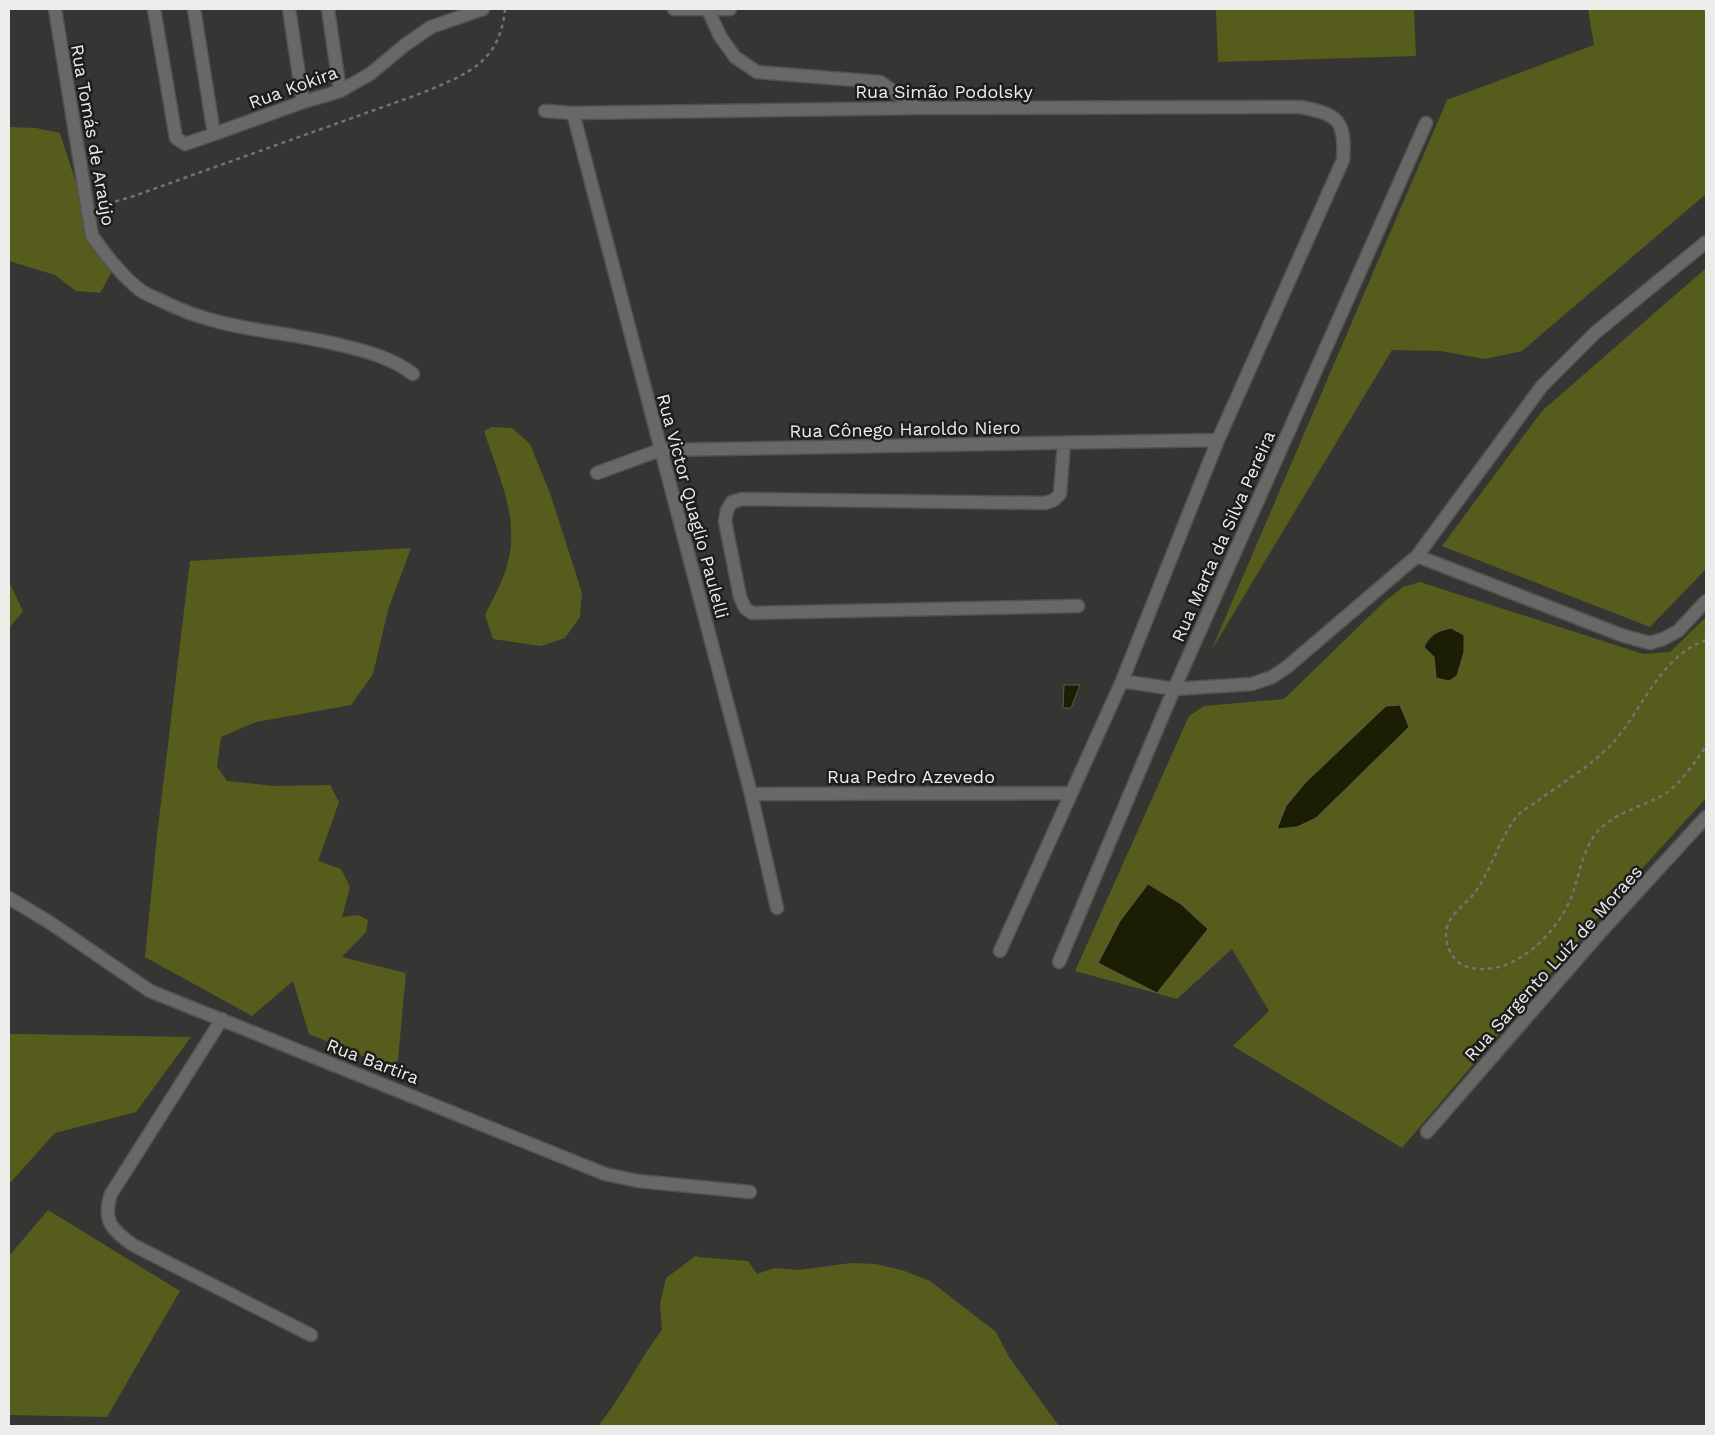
<svg xmlns="http://www.w3.org/2000/svg" width="1715" height="1435" viewBox="0 0 1715 1435" font-family="'Work Sans',sans-serif">
<rect width="100%" height="100%" fill="#353633"/>
<path fill="#565c1c" d="M1216 9H1414L1416 56 1218 62Z
M1588 9H1706V194L1522 351 1485 359 1440 351 1392 350 1211 651 1447 100 1594 45Z
M9 127 36 128 60 133 76 183 81 208 105 249 112 272 100 293 76 291 55 275 9 261Z
M1706 268V569L1650 627 1442 546 1542 411Z
M492 427 512 428 530 444 550 493 582 593 580 617 565 638 541 646 493 639 485 615C492 600 501 585 506 569 522 522 498 475 484 431Z
M411 548 388 610 373 674 351 705 256 722 221 737 217 767 227 781 274 786 330 785 339 802 318 861 341 869 350 887 342 917 358 915 368 920 366 932 342 957 406 973 397 1070 309 1034 293 981 252 1016 145 957 157 836 190 561Z
M9 582 23 611 9 628Z
M1420 582 1643 654 1670 652 1706 617V798L1600 915 1402 1148 1233 1046 1269 1011 1232 949 1177 999 1075 971 1189 716 1204 706 1284 699 1385 601 1403 587Z
M9 1034H19L191 1037 136 1112 55 1133 9 1184Z
M48 1210 180 1291 107 1417 9 1415V1256Z
M697 1255 698 1257 748 1261 757 1274 774 1268 799 1270 851 1263 876 1264 902 1270 930 1281 996 1332 1009 1357 1059 1426H598C623 1396 638 1361 662 1330L660 1304 666 1278Z"/>
<path fill="#1c1e04" stroke="#5a5c49" d="M1451 628 1464 635V652L1457 676 1449 681 1436 678 1434 657 1424 647C1430 634 1438 631 1451 628Z
M1064 685H1080L1071 708H1063Z
M1400 705 1409 727 1316 818 1297 827 1277 829 1286 806 1305 783 1386 706Z
M1148 884 1181 904 1208 929 1157 993 1098 963 1120 921Z"/>
<g fill="none" stroke-linecap="round" stroke-linejoin="round">
<defs>
<path id="minor" d="M55 9 92 236C106 255 121 275 140 290 147 295 156 298 164 302 222 331 279 330 340 345 366 351 392 358 413 374
M154 9 176 138 185 144 214 134
M194 9 214 134 303 102 340 91 370 74 405 45 431 27 483 9
M289 9 303 102
M328 9 340 91
M674 9H730
M708 10 720 36 735 57 757 72 880 82 918 108
M545 111 573 113 918 108 1300 107C1338 114 1346 120 1343 160L1218 440 1122 681 1000 951
M573 113 751 794 777 908
M1064 443 1060 494 1054 500 1045 503 742 499 732 502 727 510 725 521 740 597 745 608 752 613 1078 606
M597 473 660 450 1218 440
M1417 556 1624 636 1650 643 1663 639 1678 631 1706 601
M1122 681 1174 689 1252 684 1272 677 1287 667 1417 556 1542 386 1595 333 1706 242
M751 794 1071 793
M9 898 49 922 150 991 605 1174 638 1181 750 1192
M1059 962 1174 689 1426 123
M222 1019 111 1194C102 1221 112 1230 133 1245L311 1335
M1427 1132 1598 935 1706 817"/>
</defs>
<use href="#minor" stroke="#525350" stroke-width="15"/>
<path stroke="#737471" stroke-width="2.5" stroke-dasharray="4 4" stroke-linecap="butt" d="M100 206 134 196 422 93C467 74 500 63 505 9
M1706 640C1657 658 1643 712 1609 747 1589 767 1559 785 1536 802 1530 807 1521 811 1517 816 1498 840 1491 873 1472 896 1463 906 1451 914 1447 927 1444 939 1448 951 1456 960 1463 968 1475 969 1485 969 1522 968 1560 929 1572 895 1579 876 1582 854 1594 836 1612 812 1641 808 1665 794 1679 785 1697 760 1706 746"/>
<use href="#minor" stroke="#686867" stroke-width="12"/>
</g>
<g text-anchor="middle" dominant-baseline="central" stroke-width="5" stroke-linejoin="round" paint-order="stroke">
<g font-size="18" fill="#ecedeb" stroke="#1d1d1c">
<text transform="translate(293 87) rotate(-20)">Rua Kokira</text>
<text x="944" y="91">Rua Simão Podolsky</text>
<text transform="translate(93 135) rotate(80)">Rua Tomás de Araújo</text>
<text transform="translate(905 429) rotate(-1)">Rua Cônego Haroldo Niero</text>
<text transform="translate(693 506) rotate(75)">Rua Victor Quaglio Paulelli</text>
<text transform="translate(1223 536) rotate(-66)">Rua Marta da Silva Pereira</text>
<text x="911" y="776">Rua Pedro Azevedo</text>
<text transform="translate(1553 963) rotate(-48)">Rua Sargento Luíz de Moraes</text>
<text transform="translate(373 1061) rotate(21)">Rua Bartira</text>
</g>
</g>
<rect width="1715" height="1435" fill="none" stroke="#ecedeb" stroke-width="20"/>
</svg>
